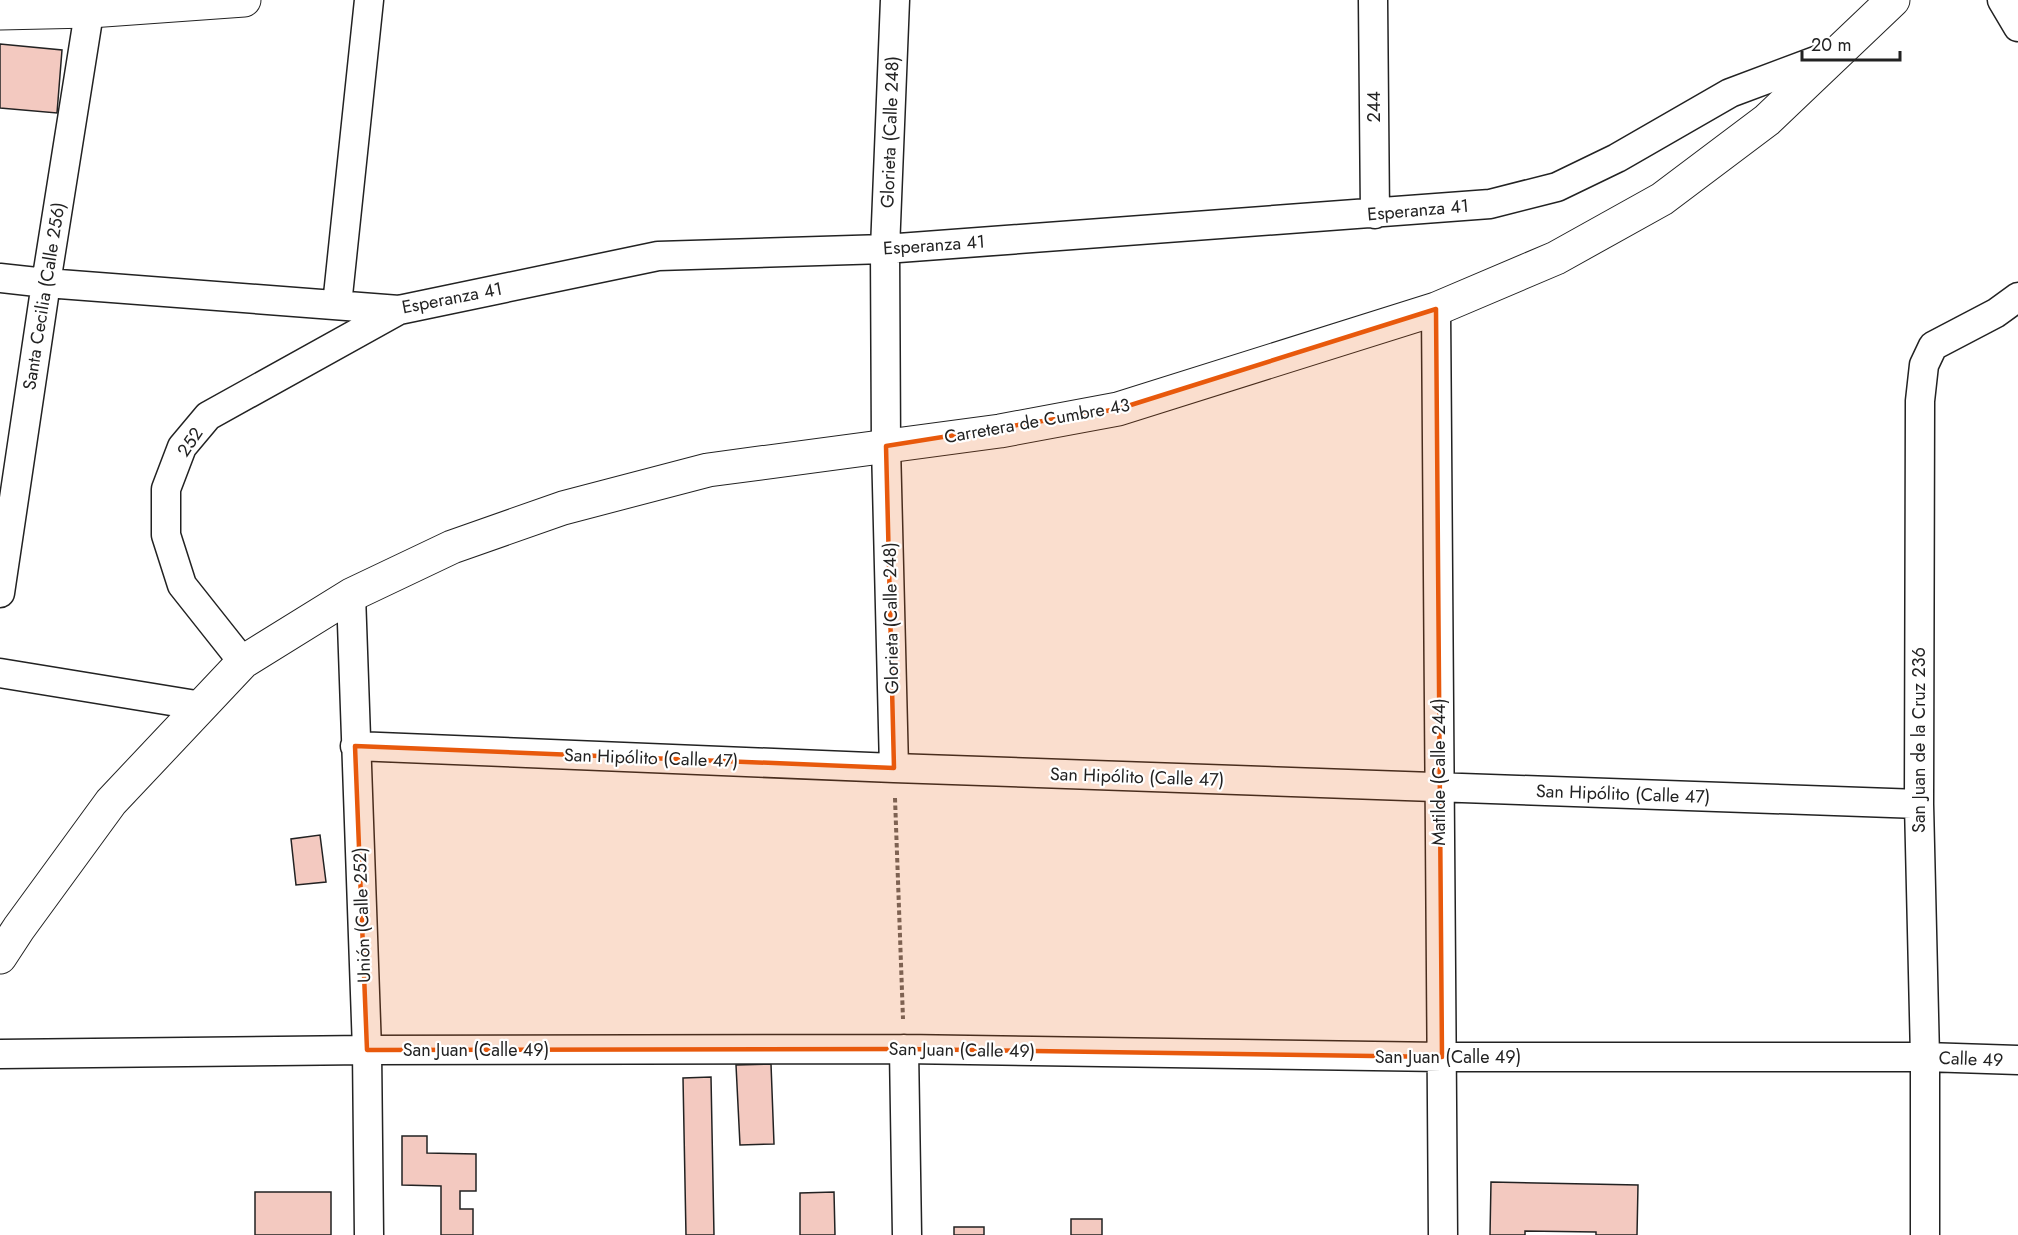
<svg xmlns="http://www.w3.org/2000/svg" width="2018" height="1235" viewBox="0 0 2018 1235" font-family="Jost,sans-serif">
<rect width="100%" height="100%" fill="#fff"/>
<path fill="#f3c9c0" stroke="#222" stroke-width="1.5" d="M0 44 62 50 57 113 0 108Z
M320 835 326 882 296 885 291 839Z
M771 1064 774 1144 740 1145 736 1065Z
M711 1077 714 1235H686L683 1078Z
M402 1136H427V1153L476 1154V1191H460V1209H473V1235H441V1186L402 1185Z
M1491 1182 1638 1185 1637 1235H1596V1232L1525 1231V1235H1490Z
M255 1192H331V1235H255Z
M834 1192 835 1235H800V1193Z
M1071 1219H1102V1235H1071Z
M954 1227H984V1235H954Z"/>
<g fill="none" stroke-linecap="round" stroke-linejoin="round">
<defs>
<path id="street" d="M1373 0 1375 214
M2002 0 2018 27
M0 278 46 283 399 310 658 256 885 249 1490 204 1557 187 1617 158 1730 93 1834 54
M337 305 369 0
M1436 309 1443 1235
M0 593 46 283 91 0
M351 595 367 1050 369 1235
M243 662 182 585 166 535V489L182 447 208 416 399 310
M0 673 202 706
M355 746 894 768 1919 804
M894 768 886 446 885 249 895 0
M904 1049 907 1235
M0 1054 367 1050 904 1049 1442 1057H1925L2018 1060
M1925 1235V1057L1919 804 1920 401 1924 365 1933 346 1996 313 2018 297"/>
<path id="secondary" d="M0 13 90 11 244 0
M0 957 19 928 111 802 243 662 351 595 452 547 563 508 708 470 1000 431 1118 409 1436 309 1556 258 1662 199 1767 120 1893 0"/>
</defs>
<use href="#street" stroke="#222" stroke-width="31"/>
<use href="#secondary" stroke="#222" stroke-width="35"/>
<path stroke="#646464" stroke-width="4" stroke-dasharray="4.5 3" stroke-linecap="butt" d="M895 798 903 1019"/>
<use href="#street" stroke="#fff" stroke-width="28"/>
<use href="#secondary" stroke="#fff" stroke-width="33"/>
</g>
<path fill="#e8590c" fill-opacity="0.2" stroke="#e8590c" stroke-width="4.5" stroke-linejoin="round" d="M1436 309 1442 1057 904 1049 367 1050 355 746 894 768 886 446 1118 409Z"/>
<g text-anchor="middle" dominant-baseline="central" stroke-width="4.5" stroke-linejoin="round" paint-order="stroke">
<g font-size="18" fill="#222" stroke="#fff">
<text transform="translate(1374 107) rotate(-90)">244</text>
<text transform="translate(890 132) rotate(-88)">Glorieta (Calle 248)</text>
<text transform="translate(1418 210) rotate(-5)">Esperanza 41</text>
<text transform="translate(934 245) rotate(-4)">Esperanza 41</text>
<text transform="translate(44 296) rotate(-81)">Santa Cecilia (Calle 256)</text>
<text transform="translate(452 298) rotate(-11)">Esperanza 41</text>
<text transform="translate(1037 421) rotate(-10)">Carretera de Cumbre 43</text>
<text transform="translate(190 442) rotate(-56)">252</text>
<text transform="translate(891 618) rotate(-91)">Glorieta (Calle 248)</text>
<text transform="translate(1919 740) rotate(-90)">San Juan de la Cruz 236</text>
<text transform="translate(651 758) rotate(2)">San Hipólito (Calle 47)</text>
<text transform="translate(1439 772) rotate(-90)">Matilde (Calle 244)</text>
<text transform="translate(1137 777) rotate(2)">San Hipólito (Calle 47)</text>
<text transform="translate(1623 794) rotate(2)">San Hipólito (Calle 47)</text>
<text transform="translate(362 915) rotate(-92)">Unión (Calle 252)</text>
<text x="476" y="1050">San Juan (Calle 49)</text>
<text transform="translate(962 1050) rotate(1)">San Juan (Calle 49)</text>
<text x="1448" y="1057">San Juan (Calle 49)</text>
<text transform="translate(1971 1059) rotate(2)">Calle 49</text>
</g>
</g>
<path d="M1802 51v9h98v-9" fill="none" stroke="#222222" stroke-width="3"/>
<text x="1811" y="51" font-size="18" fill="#222222" stroke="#ffffff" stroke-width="4.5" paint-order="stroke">20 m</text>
</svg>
